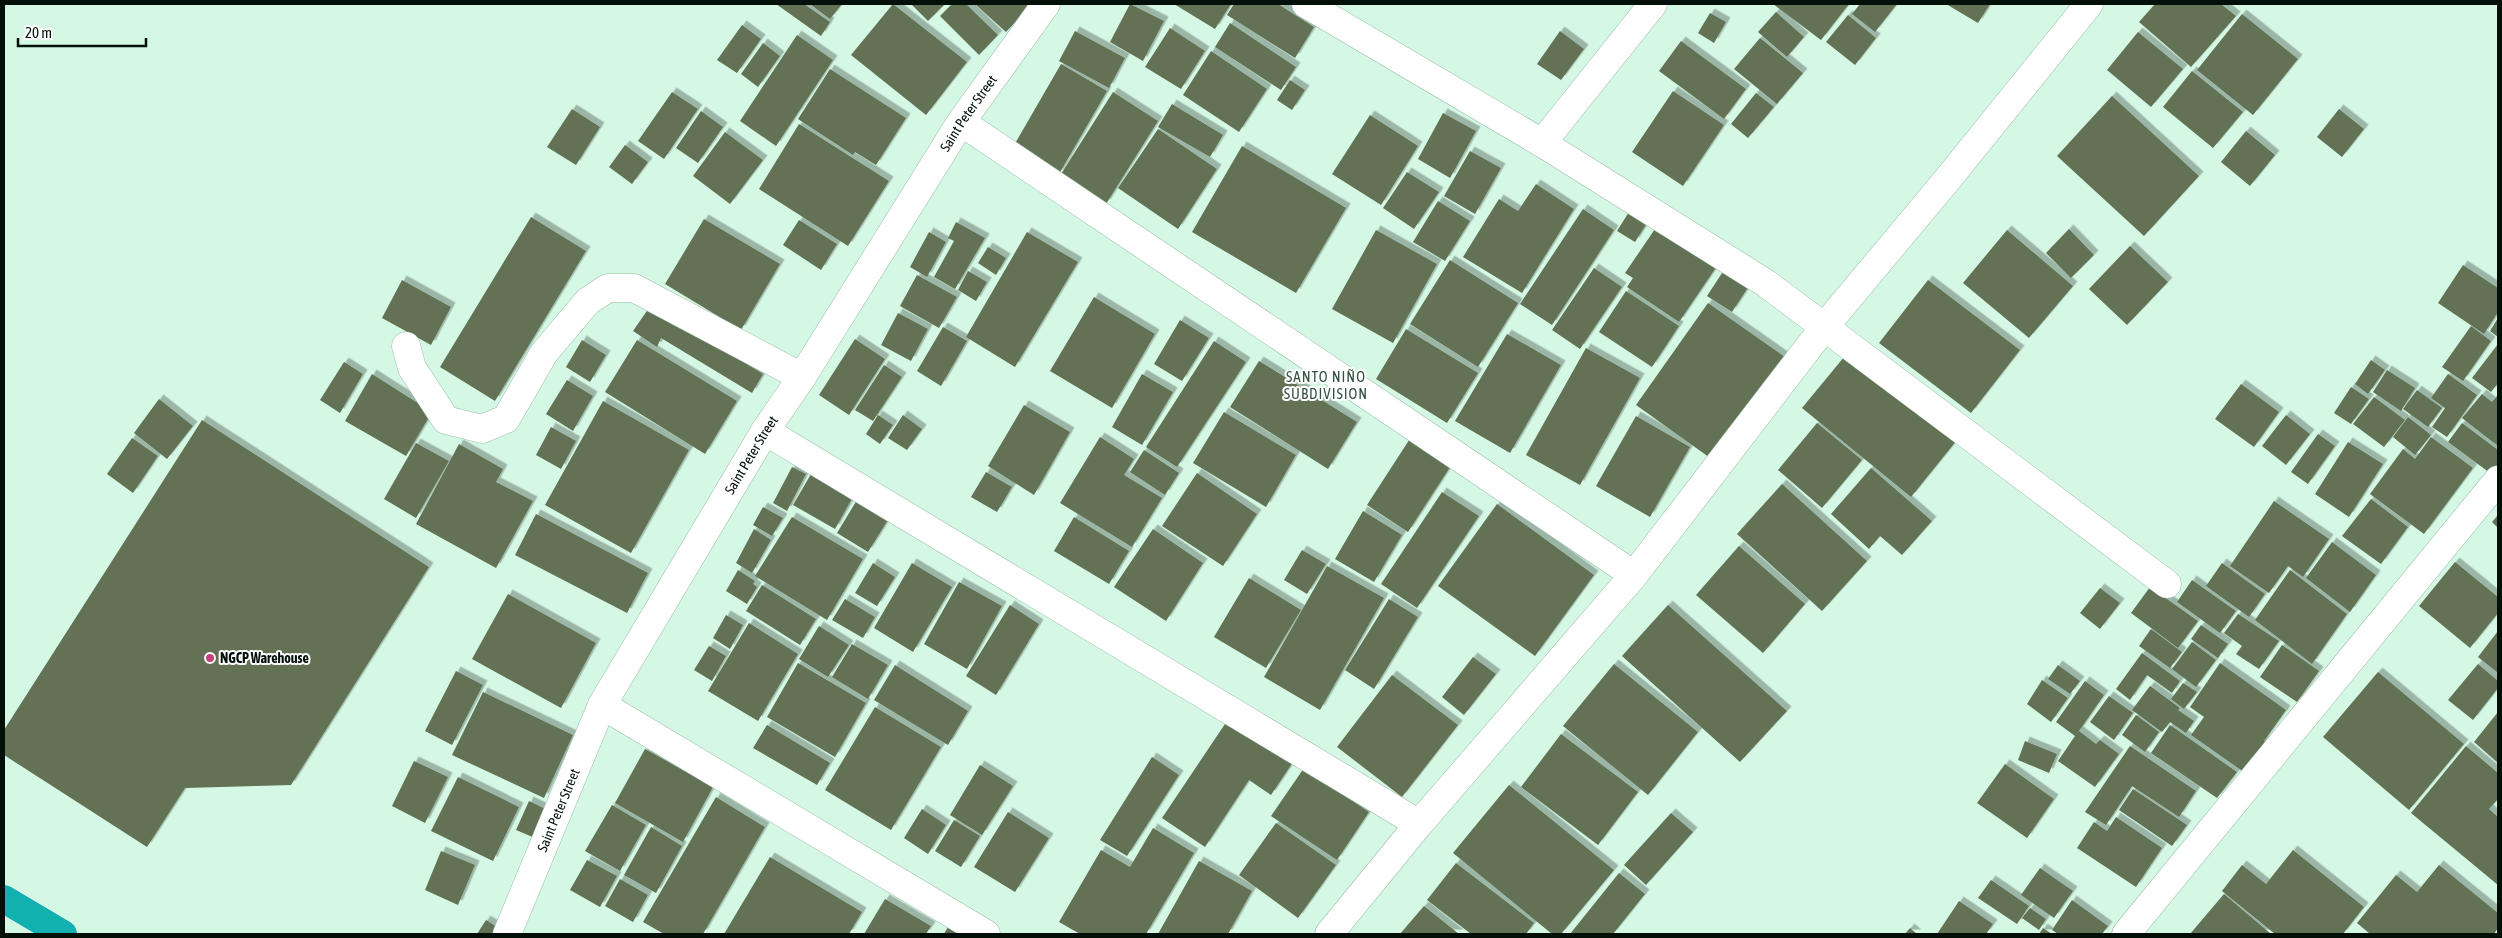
<svg xmlns="http://www.w3.org/2000/svg" width="2502" height="938" viewBox="0 0 2502 938" font-family="'Asap Condensed',sans-serif">
<defs>
<filter id="shadow"><feDropShadow dx="4.5" dy="-4.5" stdDeviation="0" flood-color="#0004"/></filter>
</defs>
<rect width="100%" height="100%" fill="#d4f8e4"/>
<path fill="#637155" filter="url(#shadow)" d="M776 4H804L830 22 821 36Z
M810 4H842L830 19Z
M893 4 967 62 926 115 851 55Z
M911 4H945L928 21Z
M952 4H966L998 35 979 55 940 16Z
M975 4H1032L1006 32Z
M1130 4 1164 21 1143 61 1110 42Z
M1174 4H1231L1215 29Z
M1234 4H1278L1314 27 1295 58 1227 15Z
M1773 4H1849L1821 40Z
M1860 4H1897L1875 32 1852 14Z
M1946 4H1990L1978 23Z
M2155 4H2221L2236 16 2191 67 2139 22Z
M1776 12 1804 37 1787 57 1758 32Z
M1710 13 1726 22 1714 43 1698 33Z
M2242 14 2298 59 2253 115 2197 70Z
M1848 15 1876 38 1855 65 1826 42Z
M1230 23 1296 67 1281 90 1215 47Z
M742 25 761 39 737 73 717 60Z
M1170 28 1205 51 1181 89 1145 67Z
M1075 31 1125 58 1109 88 1059 61Z
M1560 31 1584 49 1561 80 1537 64Z
M2138 32 2183 69 2151 107 2107 70Z
M797 35 833 60 776 146 740 121Z
M1760 38 1803 73 1777 104 1734 69Z
M1681 41 1746 89 1724 119 1659 71Z
M763 43 780 56 758 87 741 74Z
M1211 51 1267 89 1239 132 1183 95Z
M1061 64 1107 91 1059 174 1013 147Z
M830 69 906 118 876 165 855 152 853 155 798 119Z
M2192 71 2243 112 2213 148 2163 107Z
M1290 80 1305 90 1292 110 1277 100Z
M1673 91 1724 125 1683 186 1632 152Z
M672 92 698 109 664 159 638 141Z
M1113 92 1158 121 1106 204 1061 174Z
M1756 93 1774 107 1748 138 1731 124Z
M2112 96 2199 176 2144 236 2057 156Z
M1172 104 1223 135 1210 157 1158 127Z
M572 109 600 127 576 165 547 147Z
M2339 109 2364 129 2342 157 2317 137Z
M701 111 723 127 698 163 676 148Z
M1443 113 1476 131 1450 178 1418 159Z
M1370 115 1418 146 1381 205 1332 174Z
M799 124 889 181 848 246 759 189Z
M1158 129 1217 169 1178 229 1118 188Z
M2246 131 2275 155 2250 186 2221 162Z
M725 132 763 160 730 204 693 176Z
M625 145 648 162 632 184 609 167Z
M1242 146 1346 208 1296 293 1192 232Z
M1470 151 1501 168 1475 214 1444 196Z
M1407 172 1439 192 1414 229 1383 208Z
M1536 184 1574 209 1522 293 1463 257 1499 199 1518 211Z
M1438 201 1470 221 1445 261 1413 242Z
M1583 209 1614 230 1552 325 1520 304Z
M1629 212 1647 223 1635 242 1617 231Z
M531 217 586 251 495 401 440 367Z
M704 219 780 264 741 330 665 284Z
M799 220 837 244 821 270 783 245Z
M956 222 985 238 955 289 934 277 954 241 948 238Z
M1657 226 1717 266 1679 322 1627 287 1633 278 1625 273Z
M2069 229 2094 255 2071 278 2046 253Z
M1376 230 1437 264 1393 343 1332 309Z
M2007 230 2073 286 2029 338 1963 283Z
M929 232 946 242 927 277 910 267Z
M1027 232 1078 262 1015 367 966 337Z
M2130 246 2168 282 2127 325 2089 289Z
M988 247 1006 258 996 275 978 263Z
M1450 260 1518 303 1478 367 1410 324Z
M2463 265 2498 288V312L2484 334 2438 303Z
M1594 268 1622 287 1580 349 1552 330Z
M1724 270 1749 286 1732 312 1707 296Z
M968 271 987 282 976 301 958 290Z
M917 275 957 297 939 328 900 306Z
M402 280 451 307 431 345 382 318Z
M1928 280 2020 350 1971 413 1879 343Z
M1626 291 1679 326 1652 367 1599 332Z
M1094 297 1155 334 1112 408 1050 371Z
M1708 303 1785 357 1713 460 1636 405Z
M651 305 763 374 752 393 661 338 657 347 633 331Z
M898 313 928 329 911 361 881 345Z
M2498 318V337L2490 331Z
M1180 320 1209 338 1182 381 1154 364Z
M2471 326 2491 341 2463 381 2442 367Z
M943 327 967 341 941 386 917 371Z
M1406 329 1478 373 1447 423 1376 379Z
M1507 334 1561 365 1510 453 1455 421Z
M855 339 885 359 849 415 819 395Z
M582 340 606 355 590 382 566 367Z
M637 340 737 401 705 454 605 392Z
M1214 341 1246 362 1177 467 1146 447Z
M2498 344V383L2491 392 2472 378Z
M1586 348 1640 378 1580 485 1526 455Z
M1849 351 1957 440 1911 497 1802 408Z
M2371 360 2385 370 2368 394 2355 384Z
M1259 361 1357 422 1328 469 1230 407Z
M344 362 363 374 340 413 320 400Z
M884 365 902 377 873 421 855 410Z
M2387 370 2415 388 2401 411 2373 392Z
M372 374 432 412 406 456 345 421Z
M1142 374 1173 392 1142 445 1112 427Z
M2448 374 2477 395 2447 437 2432 427 2445 408 2431 398Z
M567 380 593 396 573 431 546 414Z
M2241 384 2279 412 2254 447 2215 419Z
M2351 387 2369 399 2351 424 2334 413Z
M2417 390 2442 408 2428 427 2403 409Z
M2482 394 2492 402 2498 395V446L2462 418Z
M2374 397 2405 420 2384 447 2353 424Z
M159 399 193 426 167 459 134 433Z
M603 401 689 450 631 553 545 505Z
M1024 405 1070 432 1034 495 988 466Z
M1224 412 1296 455 1266 507 1193 463Z
M878 415 893 425 880 444 866 434Z
M903 415 922 429 907 450 888 438Z
M2286 415 2310 434 2286 465 2262 446Z
M1636 416 1690 447 1650 517 1596 486Z
M2408 417 2431 435 2415 455 2393 437Z
M202 420 429 567 291 785 185 788 147 847 4 755V730Z
M1817 423 1862 460 1822 508 1778 470Z
M2462 423 2498 450V469L2494 476 2448 442Z
M551 427 576 441 561 469 536 455Z
M1413 434 1454 461 1408 532 1367 505Z
M2318 434 2335 446 2308 484 2291 472Z
M1100 437 1134 459 1124 475 1162 498 1132 547 1060 503Z
M2431 437 2473 468 2424 534 2370 494 2403 449 2415 459Z
M132 438 158 456 133 493 107 474Z
M2348 442 2383 464 2349 517 2315 494Z
M416 443 449 461 416 518 384 499Z
M459 444 503 469 496 482 533 501 496 568 416 524Z
M1144 450 1179 473 1165 495 1130 472Z
M792 467 806 474 787 511 773 503Z
M1871 468 1932 521 1902 555 1880 536 1869 549 1831 514Z
M986 472 1012 487 997 512 971 497Z
M1197 473 1257 514 1223 566 1162 526Z
M811 474 853 497 835 529 793 505Z
M1782 484 1867 561 1822 611 1737 534Z
M1442 492 1479 516 1417 608 1381 584Z
M860 495 891 515 868 552 837 533Z
M2371 499 2408 527 2381 564 2342 536Z
M2274 501 2329 539 2303 577 2288 566 2269 593 2230 566Z
M1497 504 1594 575 1535 656 1438 586Z
M763 507 783 518 772 536 753 525Z
M1363 511 1402 535 1374 582 1335 559Z
M536 514 648 573 627 613 515 555Z
M2498 515V528L2492 522Z
M792 517 863 559 827 620 755 576Z
M1074 517 1129 551 1109 584 1054 551Z
M754 529 771 540 752 573 736 563Z
M1153 529 1203 563 1166 621 1114 587Z
M2332 542 2376 575 2350 612 2306 578Z
M1739 546 1805 604 1763 653 1696 595Z
M1302 550 1326 564 1307 594 1284 580Z
M2455 562 2498 597V613L2470 648 2419 606Z
M873 563 895 577 877 606 855 593Z
M912 563 952 587 913 652 874 628Z
M2222 563 2265 594 2249 617 2206 586Z
M1327 566 1384 598 1320 710 1264 677Z
M738 570 755 581 753 584 757 587 747 604 726 591Z
M2290 570 2347 614 2312 664 2255 620Z
M1249 578 1301 610 1266 668 1214 637Z
M2192 580 2236 611 2220 633 2177 602Z
M959 582 1002 606 967 669 924 644Z
M762 585 816 619 800 645 746 611Z
M2150 587 2198 621 2178 648 2131 613Z
M2100 588 2120 603 2100 629 2080 613Z
M508 594 596 643 561 708 472 659Z
M845 599 875 617 863 638 832 620Z
M1389 599 1418 617 1374 689 1345 670Z
M1010 605 1039 624 996 695 966 676Z
M1668 605 1787 711 1740 762 1622 656Z
M2238 614 2279 641 2259 669 2236 654 2242 646 2224 633Z
M726 615 743 625 730 649 713 638Z
M749 623 798 654 758 721 708 691Z
M2201 625 2228 644 2218 658 2191 639Z
M819 626 849 645 828 677 799 659Z
M2151 629 2182 652 2170 668 2139 646Z
M2498 631V673L2478 657Z
M2192 642 2216 660 2196 687 2172 669Z
M852 644 888 665 868 699 832 677Z
M2282 645 2319 671 2297 702 2260 677Z
M709 646 726 656 712 681 694 670Z
M2142 653 2180 681 2172 693 2147 675 2130 700 2116 689Z
M1473 657 1496 674 1464 715 1442 697Z
M798 663 866 703 835 757 767 717Z
M2220 663 2286 710 2264 741 2269 745 2248 775 2191 735 2204 717 2190 707Z
M1614 664 1698 732 1648 795 1563 726Z
M2478 664 2498 681V688L2473 720 2448 700Z
M895 665 968 711 948 745 874 700Z
M2058 665 2080 681 2070 694 2048 679Z
M456 671 483 685 452 745 425 731Z
M2378 672 2464 744 2409 810 2323 737Z
M1392 675 1458 725 1402 797 1337 747Z
M2042 680 2068 698 2051 722 2027 704Z
M2085 681 2104 695 2079 731 2096 744 2100 740 2119 754 2095 787 2058 761 2075 736 2056 722Z
M2183 683 2197 692 2184 709 2171 699Z
M2150 686 2180 708 2178 710 2194 721 2186 733 2170 722 2162 732 2132 710Z
M483 692 573 735 544 798 452 755Z
M2109 696 2133 713 2114 740 2090 722Z
M875 707 941 747 891 830 825 790Z
M2498 712V763L2474 742Z
M2136 715 2159 732 2145 752 2122 735Z
M1229 718 1293 762 1271 795 1249 780 1205 847 1162 818Z
M767 725 830 763 817 785 753 748Z
M2170 725 2237 772 2217 798 2151 753Z
M1561 734 1638 792 1598 845 1521 787Z
M2025 741 2057 754 2049 773 2018 760Z
M2130 746 2196 791 2179 817 2132 786 2106 825 2085 812Z
M2466 746 2498 773V799L2489 809 2498 817V885L2411 813Z
M645 749 713 787 683 842 615 803Z
M1152 757 1179 775 1127 856 1100 840Z
M414 761 448 777 425 823 392 806Z
M2005 764 2054 799 2027 838 1977 803Z
M980 765 1013 786 982 835 950 815Z
M1304 768 1369 812 1337 860 1271 816Z
M458 777 519 807 493 861 431 831Z
M1509 785 1614 870 1561 934H1552L1453 853Z
M2133 789 2187 825 2172 846 2119 810Z
M716 797 765 827 703 934H664L643 922Z
M529 801 554 813 542 841 516 830Z
M612 805 646 825 620 871 585 851Z
M922 809 946 825 928 854 904 838Z
M1008 812 1049 838 1015 892 974 867Z
M1671 813 1693 832 1646 885 1624 865Z
M2116 817 2162 848 2136 887 2077 848 2094 822 2107 831Z
M954 820 980 836 961 867 935 851Z
M1276 823 1336 865 1298 918 1239 875Z
M651 827 682 846 656 893 624 875Z
M1153 828 1194 853 1146 934H1080L1059 922 1101 850 1130 867Z
M2293 850 2364 907 2343 934H2275L2222 891 2242 865 2266 884Z
M441 851 475 865 458 905 425 890Z
M770 857 862 912 849 934H724Z
M587 860 617 876 600 907 570 890Z
M1199 861 1252 891 1228 934H1158Z
M1456 863 1534 923 1526 934H1471L1427 900Z
M2439 865 2498 913V928L2494 934H2370L2357 923 2396 875 2417 892Z
M2040 868 2073 891 2054 918 2021 895Z
M1619 873 1645 894 1613 934H1570Z
M620 879 648 895 633 922 605 906Z
M1991 880 2029 906 2017 924 1978 898Z
M2224 894 2271 934H2190Z
M885 899 931 926 926 934H864Z
M2072 900 2108 926 2102 934H2058L2052 930Z
M1959 901 1993 924 1986 934H1937Z
M1424 906 1459 934H1400Z
M2030 908 2046 919 2039 930 2022 918Z
M486 920 505 932 504 934H477Z
M948 927 960 934H944Z
M1910 928 1917 934H1905Z
M2043 928 2052 934H2039Z"/>
<g fill="none" stroke-linecap="round" stroke-linejoin="round">
<defs>
<g id="minor">
<path d="M1306 4 1542 143 1767 284 2167 584"/>
<path d="M961 122 1634 575"/>
<path d="M1542 143 1653 4"/>
<path d="M406 346 412 368 446 420 482 429 506 419 544 353 588 301 608 288H634L802 377"/>
<path d="M765 431 1419 824"/>
<path d="M602 705 986 934"/>
<path id="s1" d="M507 934 602 705 765 431 802 377 961 122 1046 4"/>
<path d="M1329 934 1419 824 1634 575 1825 326 1947 180 2089 4"/>
<path d="M2126 934 2498 480"/>
</g>
<path id="highway" d="M4 899 63 934"/>
</defs>
<use href="#minor" stroke="#99bca9" stroke-width="29"/>
<use href="#highway" stroke="#fff" stroke-width="29"/>
<use href="#minor" stroke="#fff" stroke-width="28"/>
<use href="#highway" stroke="#12b0af" stroke-width="28"/>
</g>
<circle fill="#c83f79" stroke="#fff" stroke-width="2" cx="210" cy="658" r="5"/>
<g text-anchor="middle" dominant-baseline="central" stroke-width="4" stroke-linejoin="round" paint-order="stroke">
<g font-size="14" fill="#030f09" stroke="#fff">
<text stroke="none"><textPath href="#s1" startOffset="944">Saint Peter Street</textPath></text>
<text stroke="none"><textPath href="#s1" startOffset="539">Saint Peter Street</textPath></text>
<text stroke="none"><textPath href="#s1" startOffset="134">Saint Peter Street</textPath></text>
</g>
<g font-size="14" font-weight="bold" fill="#030f09" stroke="#fff" text-anchor="start">
<text x="220" y="658">NGCP Warehouse</text>
</g>
<g font-size="15" letter-spacing="1" fill="#335242" stroke="#fff">
<text x="1326" y="376">SANTO NIÑO<tspan x="1326" dy="17">SUBDIVISION</tspan></text>
</g>
</g>
<rect width="2502" height="938" fill="none" stroke="#030f09" stroke-width="10"/>
<path d="M18 38v8h128v-8" fill="none" stroke="#030f09" stroke-width="2.5"/>
<text x="25" y="38" font-size="15" fill="#030f09" stroke="#ffffff" stroke-width="4" paint-order="stroke">20 m</text>
</svg>
